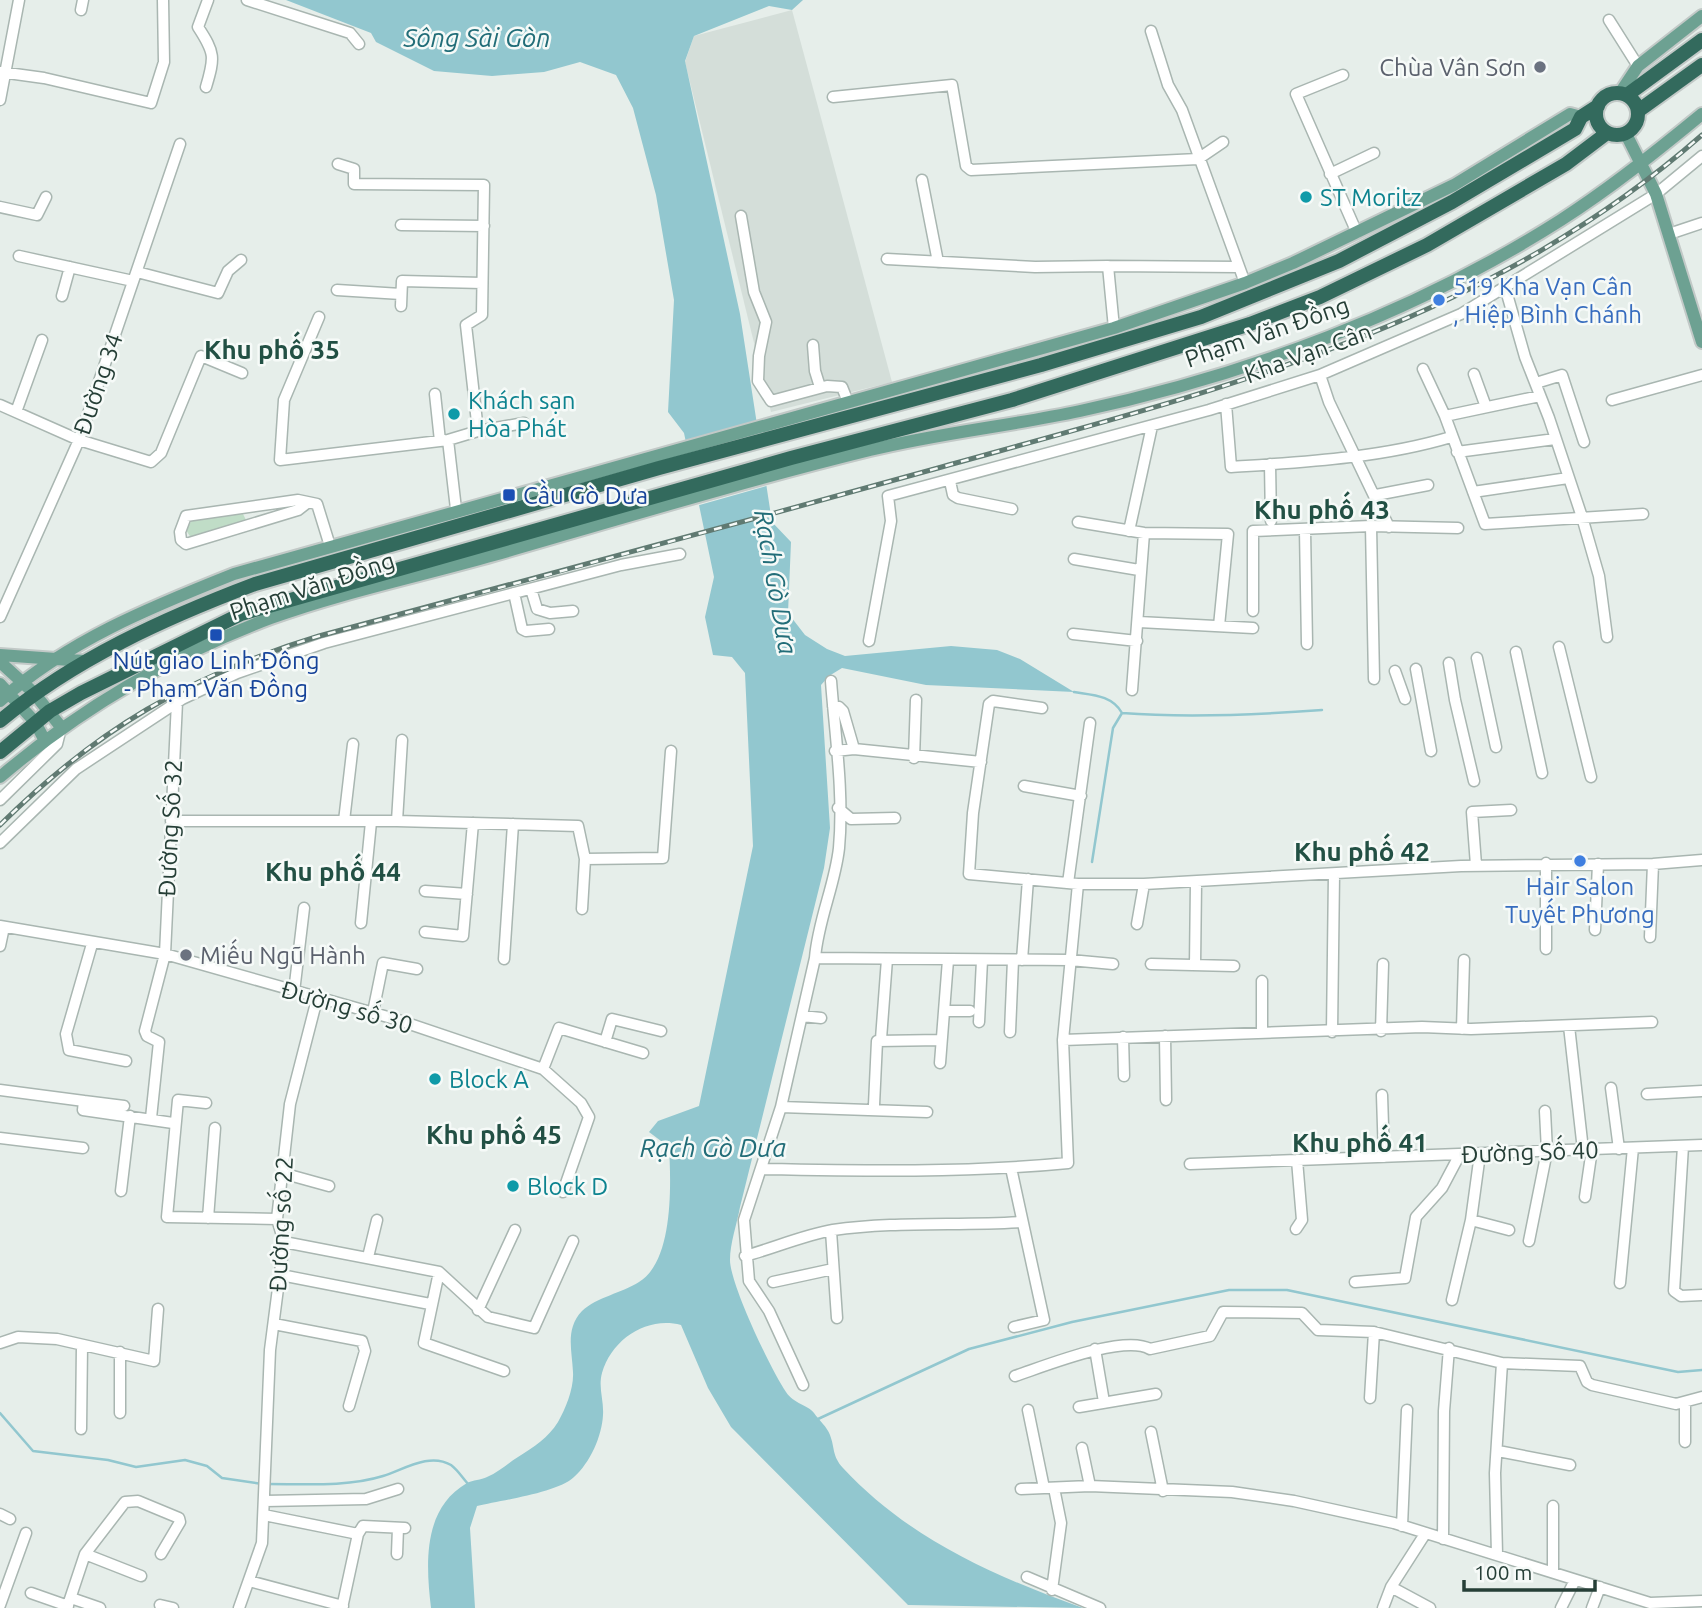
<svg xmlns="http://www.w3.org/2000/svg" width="1702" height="1608" viewBox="0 0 1702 1608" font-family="Ubuntu,sans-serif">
<rect width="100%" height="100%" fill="#e6eeea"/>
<path fill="#d4ded9" d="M792 10 892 382 771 412 685 62 694 36Z"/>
<path fill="#c0ddc7" d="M243 514 247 522 191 538 186 530 192 520Z"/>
<path fill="#92c7cf" d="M286 0H803L792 10 769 6 694 36 685 61 740 314 772 522 791 542 788 613 805 635 827 649 845 656 951 646 997 650 1020 659 1074 692 926 685 842 668 829 676 821 685 830 828 824 868 740 1207C737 1224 730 1243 730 1260 730 1284 771 1370 786 1392 794 1404 808 1405 814 1413 819 1420 827 1427 830 1435 835 1448 832 1456 843 1468 909 1539 994 1576 1083 1608L908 1605 731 1427 708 1388 681 1325C647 1316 612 1339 602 1373 598 1388 604 1400 603 1415 602 1436 590 1463 574 1477 557 1493 502 1500 477 1506L470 1528 475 1608H431C426 1565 422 1509 467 1483 473 1480 481 1480 487 1477 499 1472 508 1463 518 1457 534 1447 548 1438 558 1422 566 1408 574 1388 573 1372 572 1350 565 1329 582 1311 597 1297 622 1293 639 1282 674 1261 671 1183 669 1147L649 1132 658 1121 699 1106 753 846 745 673 732 657 713 655 705 617 714 577 684 433 668 412 674 300 656 195 633 108 616 75 580 62 544 72 492 76 434 71 376 42 371 33Z"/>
<path fill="#e6eeea" d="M760 422 770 485 696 506 683 444Z"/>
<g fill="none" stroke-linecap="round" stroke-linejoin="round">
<path stroke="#92c7cf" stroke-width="2.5" d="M1074 692C1092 695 1112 695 1122 713 1189 718 1255 715 1322 710
M1092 862 1113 728 1122 713
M0 1413 33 1451 108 1460 136 1467 185 1460 207 1466 222 1478 262 1484
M818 1419 969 1349 1072 1322 1229 1290H1287L1678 1372 1702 1370
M268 1484C305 1484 348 1487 383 1476 403 1470 429 1452 451 1465 458 1470 464 1480 470 1486"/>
<defs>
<path id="minor" d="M247 0 350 33 359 44
M81 10 83 0
M1609 20 1638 66
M1151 31 1168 85 1182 110 1245 283
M0 72 44 78 151 103 164 62 163 0
M1343 75 1296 94 1357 233
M206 87C215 57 215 53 198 27L208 0
M833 97 952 85 966 166 971 170 1198 159 1223 142
M0 100 19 0
M338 164 354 169V184L484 185 482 315 466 325 478 431 448 440 456 509
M1330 174 1374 153
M922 180 938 262
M0 207 37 215 46 197
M741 216 754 292 766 322 759 356 758 381 771 401 827 386 842 387 848 402
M401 225 484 226
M1669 234 1702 223
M19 256 133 281
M887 259 1035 267 1108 266 1114 328
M1108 266 1238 267
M137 272 218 293 228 271 241 260
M1505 287 1525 357 1549 418 1582 517 1599 576 1607 637
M337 290 401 294
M62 296 70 267
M401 306 402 281 482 283
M319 317 284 400 280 460 448 440
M813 345 815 371 820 387
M1423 369 1445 416 1485 524 1643 514
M1474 374 1486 407
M1320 375 1329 402 1389 527
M1536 383 1562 375 1584 442
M435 394 440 441
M1612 400 1702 375
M1226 404 1231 467C1304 462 1381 458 1451 437
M0 405 79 440 151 462 161 453 201 356 242 373
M16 412 42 340
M1445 416 1540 396
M478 431 524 423
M1457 452 1555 439
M1270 464 1271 521
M950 481 953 495 958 498 1012 509
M1473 492 1568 478
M1376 495 1428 485
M307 503 298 510 186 544 181 540 180 532 186 516 298 500 317 504 330 546
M1078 522 1144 533 1228 534 1219 626
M1371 526 1374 679
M1305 530 1307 644
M1129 531 1152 426
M1074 559 1139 570
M531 589 537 609 550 613 573 611
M514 593 522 629 526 631 549 629
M1253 611V531L1371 526 1458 528
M0 617 79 440 180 144
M1139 622 1253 628
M1073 634 1137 641
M869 641 891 521 888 496 1209 410 1320 375 1461 314 1656 194 1702 156
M1559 647 1591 777
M1516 652 1542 773
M1477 658 1496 747
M1449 663 1455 700 1474 781
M1416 669 1431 751
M1395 671 1405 699
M1132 690 1144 533
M833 706 839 707 843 711 854 749
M1042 708 993 701 989 704 973 813 969 874 1078 884H1144L1461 866 1653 864 1702 860
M835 751 854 749 981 762
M914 758 916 700
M1024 786 1081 796
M0 800 57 744 61 728
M838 808 851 819 895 818
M171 821H397L578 826 585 859 663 858 671 751
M344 821 353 744
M397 821 402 740
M0 843 76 769 182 699 237 673 324 643 621 565 680 554
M1546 863V949
M1476 865 1472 812 1511 810
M1068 883 1090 723
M425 891 467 894
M582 909 585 859
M361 923 371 822
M1137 924 1144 884
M0 926 165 954 395 1019 543 1069 581 1103 589 1117 563 1192
M1595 930 1598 864
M425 932 463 936 473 823
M1650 937 1653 864
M92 944 66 1034 69 1050 126 1061
M0 946 4 927
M815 958 1070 960 1113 964
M504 959 513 824
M1022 960 1028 879
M1151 964 1234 966
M1195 965 1196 883
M1262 981V1033
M294 992 304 908
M944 1011H970
M373 1012 383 963 417 969
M802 1016 821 1018
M979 1022 982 960
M1569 1026 1583 1150
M1462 1029 1464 960
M1381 1031 1383 964
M1010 1032 1013 960
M1332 1032 1334 874
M1165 1036 1166 1100
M1123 1037 1124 1076
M881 1039 887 959
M1063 1040 1422 1027 1471 1029 1652 1022
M605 1042 612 1019 661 1031
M940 1063 948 960
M543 1069 559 1028 643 1053
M1611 1088 1619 1149
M0 1090 84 1101 83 1110 173 1123
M1647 1094 1702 1091
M1382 1095 1384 1157
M84 1101 124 1106
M206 1103 178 1100 167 1217 277 1219
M874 1105 877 1041 941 1040
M781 1107 927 1112
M151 1118 159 1042 147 1036 145 1031 165 954 177 702
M0 1138 83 1148
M1683 1146 1674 1291 1681 1296 1702 1295
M1190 1164 1702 1145
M1011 1168 1044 1320 1014 1327
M762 1169C864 1171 966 1173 1068 1163L1063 1040 1078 884
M282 1173 329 1186
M121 1191 130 1116
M1585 1197 1592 1149
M208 1218 215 1128
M1471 1220 1509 1230
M1296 1229 1302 1220 1297 1160
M831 1231 837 1318
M1529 1241 1547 1151 1545 1111
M284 1242 439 1272 488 1317 534 1328 573 1241
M745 1256C774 1248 804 1235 833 1230 895 1221 959 1226 1021 1222
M368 1257 377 1220
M439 1272 424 1343 504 1371
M281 1275 430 1304
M773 1282 833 1269
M1355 1282 1405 1278 1416 1217 1442 1188 1460 1154
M1620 1283 1633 1148
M1452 1300 1471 1220 1480 1154
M478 1310 515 1230
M274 1324 362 1341 365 1351 349 1406
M0 1343 18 1337 57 1339 154 1361 158 1309
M1095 1349 1104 1402
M1015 1376C1045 1366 1124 1334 1150 1349L1210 1336 1223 1312 1302 1313 1318 1330 1374 1332 1502 1363 1580 1366 1587 1382 1592 1385 1676 1404 1702 1397
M803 1385 769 1311 749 1281 744 1220 781 1107 815 958C818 920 835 885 839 848 844 794 835 734 831 681
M1370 1398 1374 1332
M1079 1407 1156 1394
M1028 1410 1044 1488
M120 1413V1352
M81 1429 82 1345
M1151 1432 1163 1491
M1685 1442V1403
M1082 1448 1090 1486
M1498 1451 1570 1465
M1021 1489 1090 1486 1232 1492 1294 1501 1394 1523 1650 1603 1702 1601
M265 1501 366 1499 398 1489
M0 1514 10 1519
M264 1515 358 1534
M1402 1526 1407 1410
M1443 1539 1444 1411 1449 1348
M85 1554 141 1576
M397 1554 398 1528
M1497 1554 1495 1473 1502 1363
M1553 1572V1506
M1027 1577 1100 1608
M249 1581 343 1606
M1391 1587 1430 1608
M1052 1590 1061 1523 1054 1488
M31 1593 68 1606
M71 1598 100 1608
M0 1605 26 1533
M160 1605 173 1608
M67 1608 85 1554 125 1502 138 1501 179 1518 180 1522 161 1554
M239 1608 262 1543 270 1350 284 1242 277 1219 290 1104 317 999
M342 1608 358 1534 363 1526 405 1528
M1383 1608 1391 1587 1425 1534
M1561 1608 1575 1580
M1592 1608 1600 1587"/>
<path id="major" d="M1620 93 1638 66 1702 16
M1626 134 1656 194 1702 342
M0 655 84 661
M0 662 34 693 61 727
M0 684 35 722 44 739
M0 701C67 641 151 607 234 574L1114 328 1245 283 1293 263 1454 185 1570 114 1581 117
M0 777C80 709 172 655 271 618 343 592 420 576 494 555 619 519 744 481 870 450 939 433 1010 426 1080 411 1248 375 1415 313 1561 220 1611 188 1656 152 1702 114"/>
<path id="highway" d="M1596 114a21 21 0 1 1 42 0a21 21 0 1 1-42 0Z
M1627 95 1702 40
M1638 111 1702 65
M0 721C74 659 165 618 255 584L659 468 1041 365 1201 317 1339 261 1452 202 1575 129 1581 117 1598 106
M0 752 50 711 81 693 241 614 791 458 1012 400 1250 324 1320 297 1427 245 1566 164 1607 133"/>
</defs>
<use href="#minor" stroke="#a9b6b1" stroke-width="13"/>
<use href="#major" stroke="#c2c9c7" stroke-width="16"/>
<use href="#highway" stroke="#c2c9c7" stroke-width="18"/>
<use href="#minor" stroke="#fff" stroke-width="10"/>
<use href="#major" stroke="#6da192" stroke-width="12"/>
<use href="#highway" stroke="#336a5d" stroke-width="14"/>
<defs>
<path id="rail" d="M0 825C97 729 188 676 319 636 526 581 732 525 938 468 1211 392 1482 328 1702 135"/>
</defs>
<use href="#rail" stroke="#607a72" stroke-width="5"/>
<use href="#rail" stroke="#f6faf8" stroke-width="2.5" stroke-dasharray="8" stroke-linecap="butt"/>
</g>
<g fill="#6b7280" stroke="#f6faf8" stroke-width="2.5">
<circle cx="1540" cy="67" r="7"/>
<circle cx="186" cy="955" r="7"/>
</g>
<g fill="#0f9aa8" stroke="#f6faf8" stroke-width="2.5">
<circle cx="1306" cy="197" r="7"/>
<circle cx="454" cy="414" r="7"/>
<circle cx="435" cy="1079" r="7"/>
<circle cx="513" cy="1186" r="7"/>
</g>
<g fill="#3f7fe0" stroke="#f6faf8" stroke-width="2.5">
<circle cx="1439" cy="300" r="7"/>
<circle cx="1580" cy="861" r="7"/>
</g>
<g fill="#1a4fb4" stroke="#f6faf8" stroke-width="2.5">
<rect x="502" y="488" width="14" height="14" rx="3.5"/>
<rect x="209" y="628" width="14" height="14" rx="3.5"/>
</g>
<g text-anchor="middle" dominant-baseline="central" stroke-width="5" stroke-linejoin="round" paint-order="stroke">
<g font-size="24" fill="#5b616d" stroke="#f6faf8" text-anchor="end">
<text x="1526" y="67">Chùa Vân Sơn</text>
<text x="200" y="955" text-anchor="start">Miếu Ngũ Hành</text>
</g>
<g font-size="24" fill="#0d838f" stroke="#f6faf8" text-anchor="start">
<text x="1320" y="197">ST Moritz</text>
<text x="468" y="400">Khách sạn<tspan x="468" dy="28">Hòa Phát</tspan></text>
<text x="449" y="1079">Block A</text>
<text x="527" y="1186">Block D</text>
</g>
<g font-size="24" fill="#366cbe" stroke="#f6faf8" text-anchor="start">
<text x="1453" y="286">519 Kha Vạn Cân<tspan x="1453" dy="28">, Hiệp Bình Chánh</tspan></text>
<text x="1580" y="886" text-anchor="middle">Hair Salon<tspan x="1580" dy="28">Tuyết Phương</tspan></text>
</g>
<g font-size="24" fill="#263f37" stroke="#f6faf8">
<text transform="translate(1267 332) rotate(-19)">Phạm Văn Đồng</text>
<text transform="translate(1308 353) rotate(-20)">Kha Vạn Cân</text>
<text transform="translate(98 384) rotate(-71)">Đường 34</text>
<text transform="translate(312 586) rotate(-18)">Phạm Văn Đồng</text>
<text transform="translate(170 828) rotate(-87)">Đường Số 32</text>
<text transform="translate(347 1007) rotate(16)">Đường số 30</text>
<text transform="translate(1530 1152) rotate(-2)">Đường Số 40</text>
<text transform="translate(281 1224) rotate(-87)">Đường số 22</text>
</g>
<g font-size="24" fill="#164399" stroke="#f6faf8" text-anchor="start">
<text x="523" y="495">Cầu Gò Dưa</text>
<text x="216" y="660" text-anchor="middle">Nút giao Linh Đông<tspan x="216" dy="28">- Phạm Văn Đồng</tspan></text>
</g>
<g font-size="26" font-style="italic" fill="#226d78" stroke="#f6faf8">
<text x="477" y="37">Sông Sài Gòn</text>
<text transform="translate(776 582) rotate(80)">Rạch Gò Dưa</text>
<text x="713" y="1147">Rạch Gò Dưa</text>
</g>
<g font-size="26" font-weight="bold" fill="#225044" stroke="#f6faf8">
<text x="272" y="349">Khu phố 35</text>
<text x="1322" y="509">Khu phố 43</text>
<text x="1362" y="851">Khu phố 42</text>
<text x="333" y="871">Khu phố 44</text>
<text x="494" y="1134">Khu phố 45</text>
<text x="1360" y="1142">Khu phố 41</text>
</g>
</g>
<path d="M1464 1580v10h131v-10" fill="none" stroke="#263f37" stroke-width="3.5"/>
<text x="1474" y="1580" font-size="21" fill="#263f37" stroke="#f6faf8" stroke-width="5" paint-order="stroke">100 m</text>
</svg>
